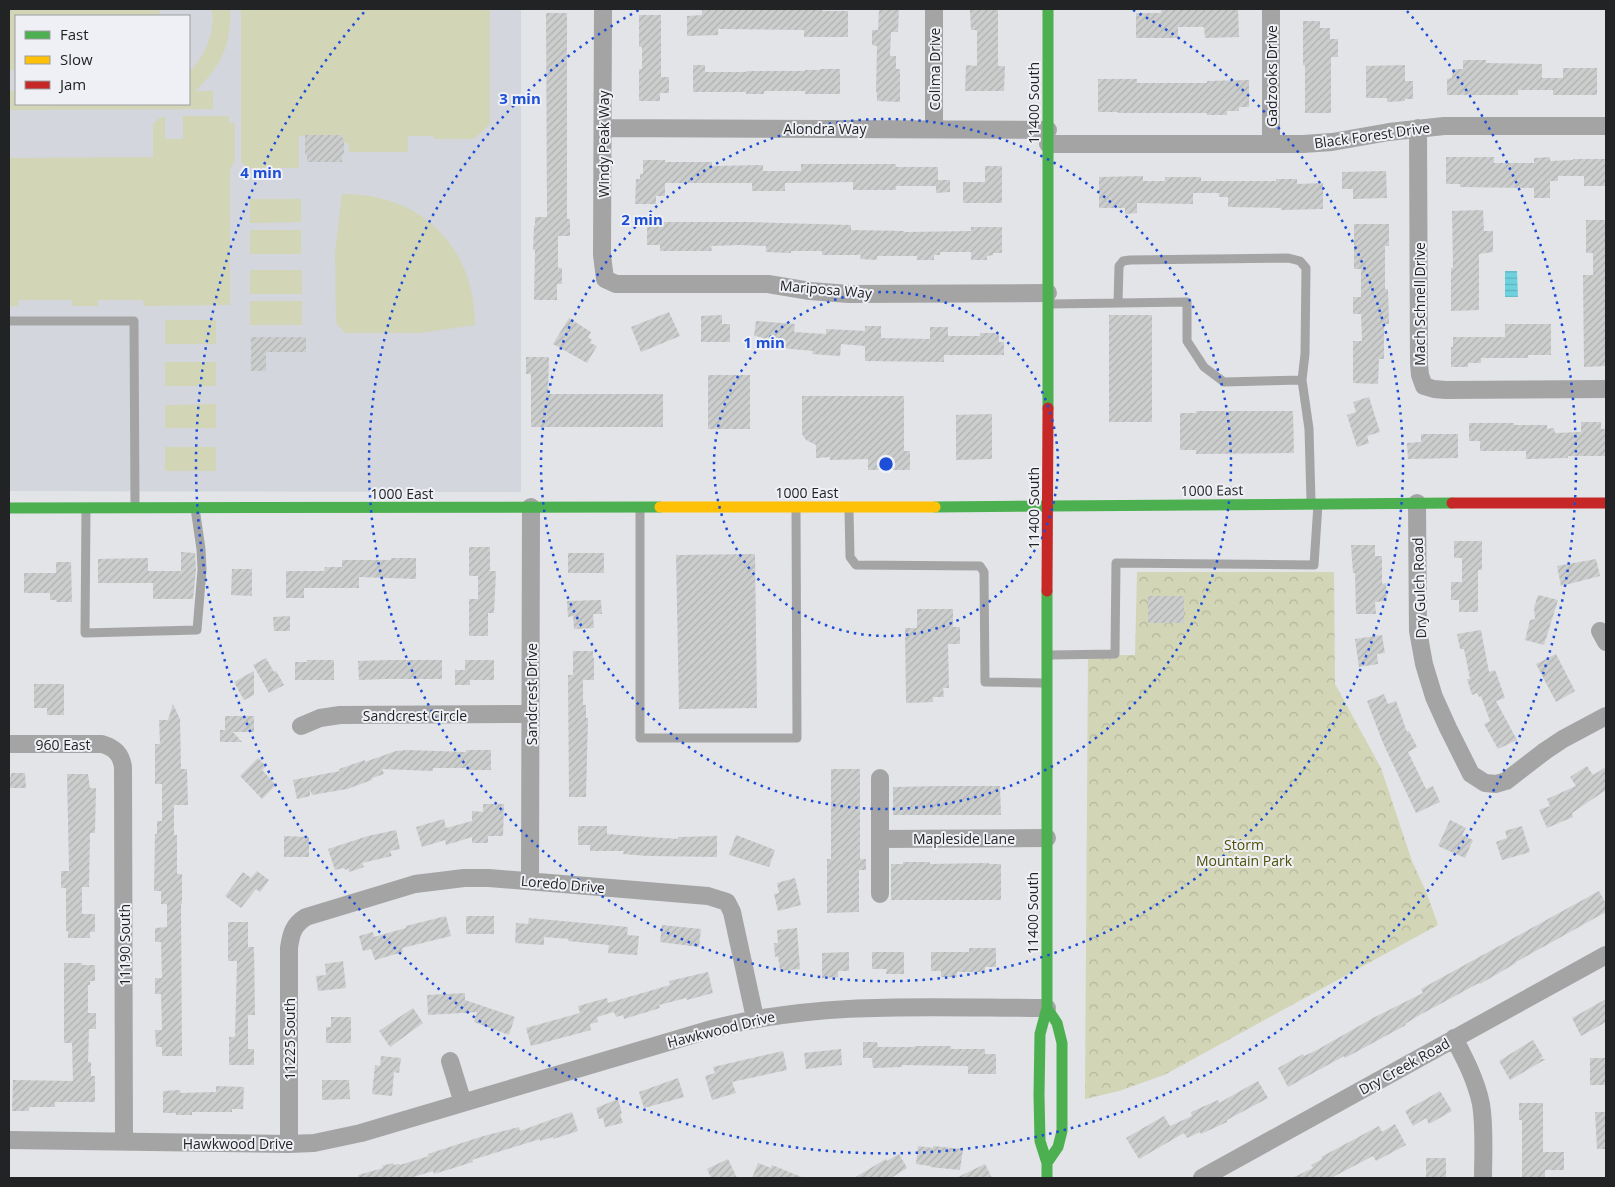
<svg xmlns="http://www.w3.org/2000/svg" width="1615" height="1187" viewBox="0 0 1615 1187" font-family="'Open Sans',sans-serif">
<defs>
<pattern id="park-crowns" width="20" height="18" patternUnits="userSpaceOnUse" patternTransform="scale(1.25)"><rect width="20" height="18" fill="#d2d5b6"/><path d="M2 6a3 3 0 1 1 6 0M12 15a3 3 0 1 1 6 0" fill="none" stroke="#b4b79c"/></pattern>
<pattern id="water-rules" width="6" height="5" patternUnits="userSpaceOnUse" patternTransform="scale(1.25)"><rect width="6" height="5" fill="#6ed1de"/><path d="M0 2.5h6" fill="none" stroke="#5fb3be"/></pattern>
<pattern id="building-hatch" width="6" height="6" patternUnits="userSpaceOnUse" patternTransform="scale(1.25)"><rect width="6" height="6" fill="#cccdcd"/><path d="M-1 1l2-2M0 6l6-6M5 7l2-2" fill="none" stroke="#afb0b0"/></pattern>
</defs>
<rect width="100%" height="100%" fill="#e2e4e7"/>
<path fill="#d3d6dd" fill-rule="evenodd" d="M9 9H521V492L9 491ZM16 16H189V104H16Z"/>
<path fill="#d2d5b6" d="M9 9H159L160 16H16V70H9Z
M212 9H230C232 44 221 67 195 91H213V109L9 110V91H16V104H189V72C206 56 215 32 212 9Z
M241 9H490V124L474 139H434V136H408V152H349L348 143H344L342 135 299 136V168H248L241 162Z
M183 116H229V123H235V161L230 169V305L144 306 143 300H98V306H72V300H19L18 306H9V158L153 157V124L161 117H165V139H183Z
M342 194C421 193 475 247 475 325L419 333H345L336 323 335 252Z
M250 199H301V222L250 223Z
M250 230H301V254H250Z
M250 270H302V294H250Z
M250 301H302V325H250Z
M165 320H216V344H165Z
M165 362H216V386H165Z
M216 404V428H165V405Z
M165 447H216V471H165Z"/>
<path fill="url(#park-crowns)" d="M1137 572H1334L1335 684 1381 768 1412 861 1427 894 1438 925 1164 1075 1119 1091 1085 1099 1088 655H1135Z"/>
<path fill="url(#water-rules)" d="M1505 271H1517L1518 297H1505Z"/>
<path fill="url(#building-hatch)" d="M702 9H822V11H848V37H804V30L718 29V35L687 36V16L702 15Z
M879 9H899L898 32H891L890 56H896V69H900V102L877 101V92H876L877 46 872 45V30H878Z
M1161 9 1238 10 1239 37 1205 38 1204 27H1178V38H1136V13H1161Z
M970 10H998V66H1005L1004 91H965L966 65 977 66V30H971Z
M546 13H567V219H570V236H558V268H562V284H557V300H534L535 250H533L534 226 535 225V217H547Z
M639 15H661V77H669V93H660V101H639V69H642V47H639Z
M1303 21H1320V28H1330V39H1338V57H1331V113H1305V65H1303Z
M1463 60H1486V63L1542 64V78H1563V68H1597V95H1553V90H1518V95H1447V79L1452 78V69H1463Z
M693 65H705V72H746L747 71H805V70H820V69H840V94H805V91H764V94H746V92H693Z
M1405 65V81H1413V99H1405V101L1387 102V98H1366V66Z
M1098 79H1137V83H1207V81L1249 80V107H1239V111H1227V115H1207V113H1118V112H1098Z
M305 135H342V138H344V154H342V162H307V155H305Z
M1446 157H1494V163H1534V158L1550 157V161L1573 160V159H1606V186H1584V176H1558V181H1550V198H1534V188L1460 187V184H1446Z
M643 160H665V162H712V166L763 165V171H801V164H896V167H938V180H950V192L936 193V186H896V190H853V182L785 183V191H752V183H665V196H656V204H635L636 179H640V174H643Z
M985 166H1002V203H963V182H985Z
M1386 171 1387 198 1353 199V189H1342V172Z
M1143 176V181H1165V177H1201V181H1276V179H1297V184L1323 183V209L1281 210V208L1228 207V197H1219V193H1193V204L1137 203V213L1125 214V208H1099V177Z
M1483 210 1484 231H1493V252L1479 254V310L1451 311V268H1453L1452 211Z
M1586 220H1606V366L1584 367 1583 275H1593V253H1586Z
M647 222H748L851 225V230L904 231V232L971 231V227H1002V253H993V255L987 256V260H971V252H940V255H934V260H917V256H877V260L860 259 861 255H822V251H791V253L766 252V246L740 245 711 246 712 251H660V245H647Z
M1354 224H1389V246H1385V289H1388L1389 324H1384V359H1379L1378 384 1353 383V341H1362L1361 314H1353V297H1361V269H1354Z
M669 312 680 336 641 352 631 327Z
M722 315V324H730V342H701V316Z
M1109 315H1152V422H1109Z
M569 318 591 332 588 337 592 340 590 343 597 346 587 363 553 344Z
M756 321 795 324 794 332 826 334V329L865 331V326H881V338L930 339V327H948V336H980V333H999V342H1004V355H944V362L865 361V346L841 344 840 356 812 354 813 351 760 346 761 337 754 336Z
M1505 324H1551V355H1528V358H1481V363H1468V367H1451V347H1453V337H1505Z
M251 337H306V352H266V371H251Z
M526 357H549L548 394H663V427H531V374H526Z
M708 375H750V429H708Z
M802 396H904V451H910V470H868V459L830 460V457L816 458V445L806 440 802 434Z
M1369 397 1380 432 1367 436 1369 443 1357 447 1347 415 1356 412 1353 402Z
M1196 411H1293L1294 453 1196 454V450H1180V413H1196Z
M992 414V459L956 460V415Z
M1581 422H1601V429H1606V456H1568V458L1526 459V451H1480V441H1469V423H1514V425H1547V429L1554 428 1555 433 1581 432Z
M1421 434H1458V458L1408 459 1407 443 1421 442Z
M1454 541H1482V570H1478V612H1459V600H1451V582H1462V558H1454Z
M1351 545H1375V556H1382V584L1386 583 1387 601 1375 602 1376 614H1356L1355 573H1353Z
M469 547H490V571H496L494 613H488V636H469V599H478V576H469Z
M181 552 195 553 196 570 193 599H153V583H98V559L148 558V571H181Z
M568 553H604V573H568Z
M755 554 757 708 679 709 676 555Z
M391 558H416V579L359 577V588H304V598H286V571H324L325 567H342V560H391Z
M1596 559 1600 576 1561 586 1557 566Z
M56 562H71L72 602H56V600H50V593H24V573H56Z
M232 569H252V596L231 595Z
M1538 595 1558 600 1544 645 1525 640 1530 620 1535 619 1534 608Z
M1148 596H1184V623H1148Z
M601 600 602 614H593L594 628 574 629 573 616 568 617 567 601Z
M917 609H953V627H960V644H948L949 688H943L944 697H933V702L906 703 905 628H917Z
M290 616V631H274L273 617Z
M1481 630 1489 672 1495 670 1505 698 1496 701 1517 740 1498 749 1484 724 1490 721 1481 696 1479 697 1477 693 1472 695 1467 679H1470L1464 649H1460L1457 634Z
M1382 635 1385 653 1377 654 1378 664 1359 667 1355 639Z
M573 651H593V658H594V680H583V705H586V718H588L586 797H569L568 675H573Z
M1556 654 1575 691 1556 702 1536 664Z
M266 658 274 672 276 671 284 685 269 693 253 665Z
M307 660H334V680H295V662H307Z
M391 660H442V679H386L359 680 358 661Z
M465 660H494V680H470V685H455V670H465Z
M254 671V695L244 700 234 682Z
M34 684H64V715H47V708H34Z
M1384 694 1388 704 1396 701 1407 732 1409 731 1417 747 1408 752 1426 789 1433 786 1440 802 1416 813 1383 743 1367 701Z
M173 704 180 719 181 769H187L188 805H174V835H177V874H182V904H181L182 1056H162V1047H156L155 1030H162L161 994H155V978H162L161 942H155V928L167 927V904H161V891H154L155 834H157V821H162V784H155V744H160L159 720H168Z
M225 716H254V732H233L242 742H220V730H225Z
M408 750 466 752V750H491V770H466V768H433V771L382 769 384 774 372 778V780L347 789 312 795 310 789V796L297 799 293 780 340 771 339 769 365 760V762L396 751Z
M258 758 266 766 262 770 276 785 262 799 240 776Z
M1587 766 1593 775 1606 767V790L1572 813 1573 817 1547 828 1539 810 1550 806 1547 799 1576 786 1570 777Z
M831 769H860V859H866V870H859V912L827 913V859H831Z
M11 773H25L26 788H9V777H11Z
M67 774H88L90 788H96L95 833H90L89 887H82V914H95V932H90V938H68V931H66V888H61V871H69Z
M943 786H1000L1001 815H893V787Z
M483 804H504L503 836H488V843H472V837L446 845 445 840 422 847 416 827 444 819 446 828 472 821V811L483 812Z
M1450 820 1466 828 1462 835 1473 840 1465 858 1438 846Z
M578 826H607V834L678 839V837L717 836V857L648 856 623 854 624 851H590V845H578Z
M1522 826 1530 852 1502 860 1496 842 1507 838 1505 831Z
M396 830 400 849 390 851 392 856 362 863 364 867 349 872 348 868 345 870 344 868 335 870 328 849 368 836Z
M736 835 775 850 769 867 729 855Z
M284 836 309 837V857H284Z
M903 862H930V864L989 863V864H1001V900H891V864H903Z
M257 871 269 880 260 892 256 889 241 908 225 896 243 872 251 878Z
M795 878 801 905 778 911 774 894 779 893 777 883Z
M1599 891 1606 904V912L1516 962V963L1480 984 1479 983 1418 1016 1405 1024 1406 1025 1345 1058 1344 1056 1288 1087 1278 1068 1303 1054 1304 1056 1317 1050 1373 1018 1423 993 1421 989Z
M446 916 451 936 402 948 403 952 375 960 371 949 363 951 359 936 373 932 374 937 406 928V926Z
M466 916H494V934H466Z
M529 918 628 927 627 935 639 936 637 955 608 953 609 945 568 941 569 939 544 937V945L515 943 516 923 528 924Z
M228 922H248V947H254L255 1015H248V1049H254V1065H229V1037H235L237 961H228Z
M662 925 701 929 699 947 660 942Z
M797 928 800 969 780 971 778 956 775 957 774 943H778L777 930Z
M969 948H996V967H985V972H957V977H941V971H931V952H969Z
M849 952V971H838V977L822 978V953Z
M872 952H904V974H886L887 969H872Z
M343 961 346 988 318 991 316 976 326 975 325 964Z
M64 963H82V965H95V981H90V985H88V1013H96V1029H89L88 1062H91V1076H95V1102H55V1107H29V1111H12L13 1080 73 1081 72 1043H64Z
M708 972 713 993 687 1000 686 998 659 1005 660 1008 624 1019 623 1015 616 1017 614 1012 597 1017 598 1022 590 1024 591 1030 531 1046 526 1028 580 1013 578 1006 607 998 608 1003 670 985 669 981Z
M465 993V1000L515 1017 509 1035 474 1022 477 1012 428 1015 427 995Z
M1606 999V1022L1581 1036 1572 1018Z
M413 1008 423 1023 390 1047 379 1031Z
M331 1017H351V1043H326V1027H331Z
M1533 1040 1543 1057 1540 1059H1546L1510 1080 1499 1061Z
M863 1042H877L878 1047H915V1046H951V1049H985V1054H996V1074H968V1066L902 1065V1067L873 1068 872 1058H863Z
M841 1049 842 1065 806 1069 804 1053Z
M783 1051 787 1070 732 1082 736 1093 712 1100 705 1076 715 1073 713 1067Z
M381 1056 401 1058 399 1073 394 1072 392 1096 372 1094 375 1065 380 1066Z
M1590 1058H1606V1085H1590Z
M678 1078 684 1097 644 1108 639 1092Z
M322 1080H349L350 1099 322 1100Z
M1258 1081 1268 1098 1227 1120V1122L1201 1134 1200 1132 1187 1138 1184 1133 1139 1159 1126 1138 1164 1116 1170 1126 1192 1116 1191 1112 1218 1100 1219 1103Z
M216 1086 244 1087 243 1109H232V1112H192V1115H176V1113H163V1091L180 1090V1093L216 1092Z
M1440 1091 1452 1111 1429 1124 1426 1118 1413 1126 1405 1111Z
M618 1099 622 1114H620L623 1123 605 1127 603 1118 599 1119 596 1108Z
M1519 1103H1543V1152H1564V1170H1545V1178H1522V1120H1519Z
M572 1112 578 1131 553 1139V1137L540 1141V1139L511 1148 472 1160 473 1162 434 1174 433 1171 410 1178H358V1175L383 1168 382 1166 393 1163 394 1165 400 1164V1165L429 1156 428 1154 480 1137 519 1127 520 1131Z
M1595 1112H1606V1149H1597Z
M1395 1124 1406 1145 1376 1161 1373 1156 1331 1178H1292L1313 1168 1311 1165 1322 1159 1321 1157 1379 1126 1382 1132Z
M918 1146 933 1148V1146L963 1149 960 1170 930 1167 931 1166 916 1164Z
M899 1154 907 1168 891 1178H854L886 1159 887 1161Z
M1426 1158H1446V1178H1426Z
M728 1159 737 1178H711L707 1169Z
M758 1163 771 1168 772 1165 804 1178H752Z
M985 1164 992 1178H956Z"/>
<g fill="none" stroke-linecap="round" stroke-linejoin="round">
<path stroke="#a5a4a5" stroke-width="9" d="M1118 303 1119 266 1123 261 1130 260 1288 258 1300 261 1306 268 1305 354 1302 380
M1050 304 1187 302V341L1204 367 1224 382 1302 380 1309 429 1311 501
M9 321H134L135 505
M86 509 85 633 197 630 202 570 201 549 195 508
M640 510V738H797L796 508
M849 510 850 557 856 565 980 566 984 572 985 682 1043 683
M1050 655 1115 654 1116 563 1314 565 1318 504"/>
<path stroke="#a5a4a5" stroke-width="18" d="M603 9 602 255 605 279 616 284H768L810 291 849 294 1048 293
M934 9V129
M603 128 1048 130
M1418 128 1419 364 1420 375 1424 386 1434 389 1446 390 1606 389
M1048 144H1303L1332 142 1389 132 1444 126H1606
M1271 144V9
M1417 503 1418 631 1424 664 1434 697 1448 728 1471 774 1485 783 1496 784 1506 781 1545 751 1563 739 1606 716
M1600 631 1606 642
M301 726 320 718 340 715 531 714
M9 744H102C115 748 121 754 123 767L124 1142
M880 839 1047 838
M530 881 531 507
M880 894V778
M1454 1038C1465 1059 1476 1080 1481 1104 1485 1128 1483 1154 1483 1178
M450 1061 463 1103
M9 1140 289 1144 314 1143 361 1133 712 1029C821 1000 935 1008 1047 1008
M289 1144V948C291 934 293 925 306 917L415 884 464 878H489L708 896 727 902 732 912 755 1018
M1202 1178 1606 955"/>
<path stroke="#4caf50" stroke-width="11" d="M1048 408V9
M935 507C1107 507 1280 503 1452 503
M9 508 660 507
M1047 1008 1057 1023 1062 1043V1131L1058 1147 1047 1163
M1047 1178V1163L1040 1141 1039 1095 1040 1034 1047 1008V591"/>
<path stroke="#ffc107" stroke-width="11" d="M660 507H935"/>
<path stroke="#c62828" stroke-width="11" d="M1452 503H1606
M1047 591 1048 408"/>
</g>
<g fill="none" stroke="#1d4ed8" stroke-width="2.5" stroke-dasharray="2.5 5">
<circle cx="886" cy="464" r="172"/>
<circle cx="886" cy="464" r="345"/>
<path d="M1133 10A517 517 0 1 1 639 10"/>
<path d="M1407 11A690 690 0 1 1 365 11"/>
</g>
<g text-anchor="middle" dominant-baseline="central" stroke-width="4" stroke-linejoin="round" paint-order="stroke">
<g font-size="14" fill="#222324" stroke="#eef0f5">
<text transform="translate(934 69) rotate(-90)">Colima Drive</text>
<text transform="translate(1271 76) rotate(-90)">Gadzooks Drive</text>
<text transform="translate(1033 103) rotate(-90)">11400 South</text>
<text x="825" y="128">Alondra Way</text>
<text transform="translate(1372 135) rotate(-8)">Black Forest Drive</text>
<text transform="translate(603 144) rotate(-90)">Windy Peak Way</text>
<text transform="translate(826 289) rotate(5)">Mariposa Way</text>
<text transform="translate(1419 304) rotate(-90)">Mach Schnell Drive</text>
<text transform="translate(1212 490) rotate(-1)">1000 East</text>
<text x="807" y="492">1000 East</text>
<text x="402" y="493">1000 East</text>
<text transform="translate(1033 508) rotate(-90)">11400 South</text>
<text transform="translate(1419 588) rotate(-92)">Dry Gulch Road</text>
<text transform="translate(531 694) rotate(-90)">Sandcrest Drive</text>
<text x="415" y="715">Sandcrest Circle</text>
<text x="63" y="744">960 East</text>
<text x="964" y="838">Mapleside Lane</text>
<text transform="translate(563 884) rotate(5)">Loredo Drive</text>
<text transform="translate(1032 913) rotate(-90)">11400 South</text>
<text transform="translate(124 945) rotate(-90)">11190 South</text>
<text transform="translate(721 1029) rotate(-14)">Hawkwood Drive</text>
<text transform="translate(289 1039) rotate(-90)">11225 South</text>
<text transform="translate(1404 1066) rotate(-29)">Dry Creek Road</text>
<text x="238" y="1143">Hawkwood Drive</text>
</g>
<g font-size="14" fill="#4e5006" stroke="#eef0f5">
<text x="1244" y="844">Storm<tspan x="1244" dy="16">Mountain Park</tspan></text>
</g>
</g>
<circle cx="886" cy="464" r="8" fill="#1d4ed8" stroke="#eef0f5" stroke-width="2.5"/>
<g font-size="15" text-anchor="middle" font-weight="bold" fill="#1d4ed8" stroke="#eef0f5" stroke-width="4" stroke-linejoin="round" paint-order="stroke">
<text x="520" y="104">3 min</text>
<text x="261" y="178">4 min</text>
<text x="642" y="225">2 min</text>
<text x="764" y="348">1 min</text>
</g>
<rect width="1615" height="1187" fill="none" stroke="#222324" stroke-width="20"/>
<rect x="15" y="15" width="175" height="90" fill="#eef0f5" stroke="#9c9ea1"/>
<rect x="25" y="31" width="25" height="8" fill="#4caf50" stroke="#9c9ea1"/>
<text x="60" y="40" font-size="15" fill="#222324">Fast</text>
<rect x="25" y="56" width="25" height="8" fill="#ffc107" stroke="#9c9ea1"/>
<text x="60" y="65" font-size="15" fill="#222324">Slow</text>
<rect x="25" y="81" width="25" height="8" fill="#c62828" stroke="#9c9ea1"/>
<text x="60" y="90" font-size="15" fill="#222324">Jam</text>
</svg>
